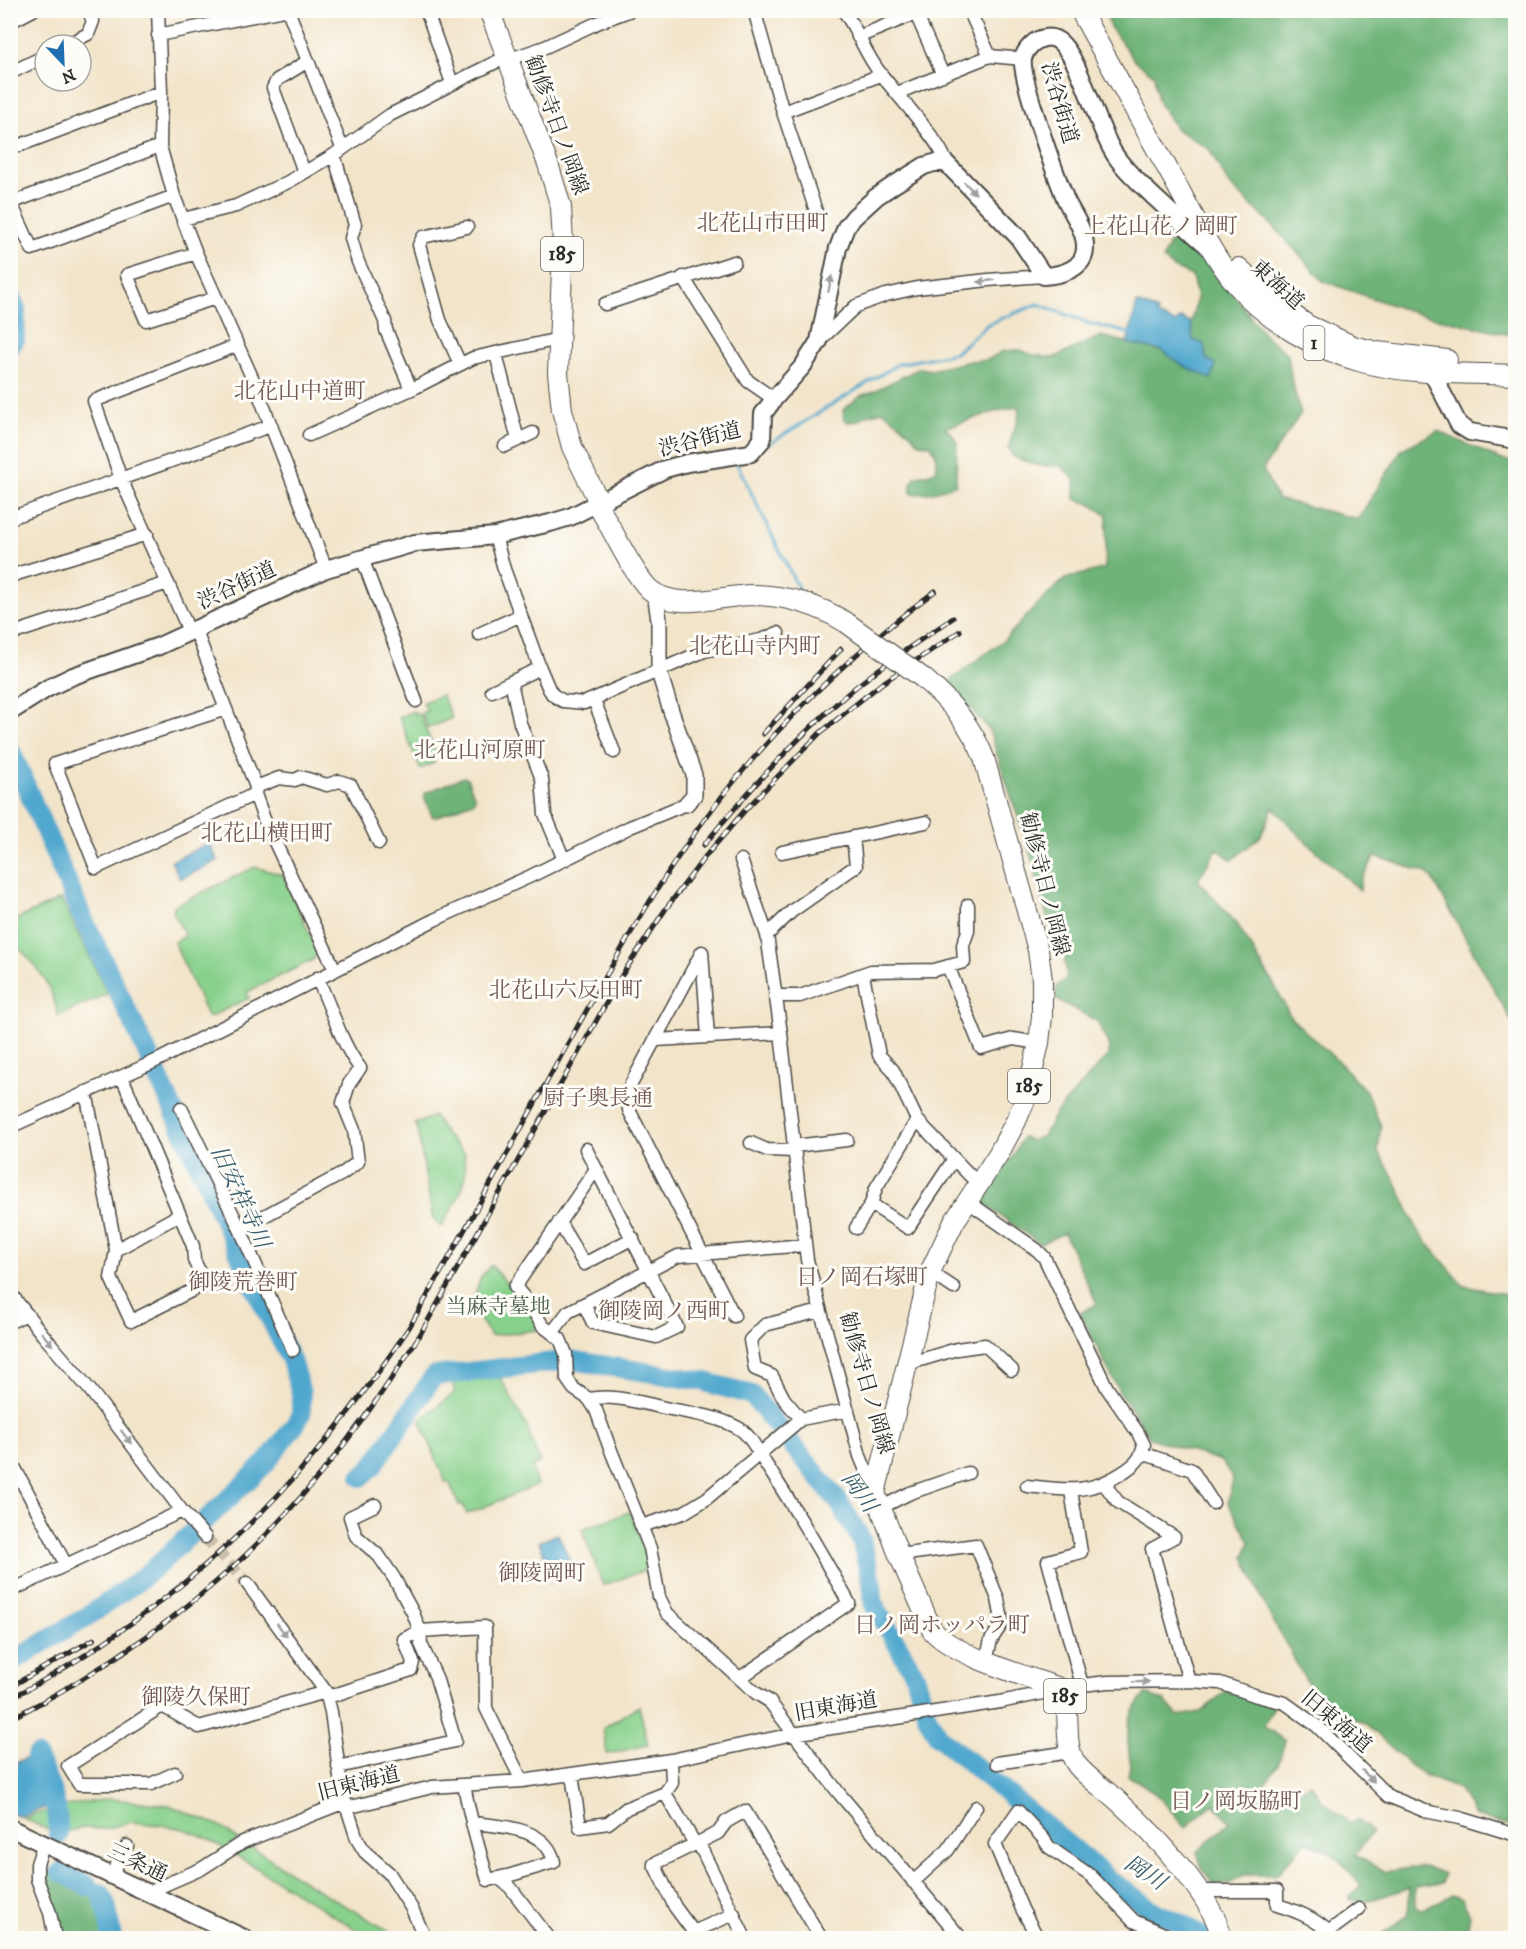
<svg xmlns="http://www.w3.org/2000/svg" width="1526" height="1949" viewBox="0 0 1526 1949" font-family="'IM FELL DW Pica','Noto Serif JP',serif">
<rect width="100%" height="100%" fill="#fdfcf7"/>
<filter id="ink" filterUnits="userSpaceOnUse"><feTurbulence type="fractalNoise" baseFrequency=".0167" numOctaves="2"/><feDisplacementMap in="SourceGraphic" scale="12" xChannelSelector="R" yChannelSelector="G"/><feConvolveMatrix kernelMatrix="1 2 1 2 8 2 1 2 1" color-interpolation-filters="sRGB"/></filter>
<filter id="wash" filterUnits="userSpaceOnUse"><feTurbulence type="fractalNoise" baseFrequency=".008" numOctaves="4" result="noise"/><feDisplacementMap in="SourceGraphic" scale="24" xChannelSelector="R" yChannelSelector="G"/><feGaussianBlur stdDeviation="1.35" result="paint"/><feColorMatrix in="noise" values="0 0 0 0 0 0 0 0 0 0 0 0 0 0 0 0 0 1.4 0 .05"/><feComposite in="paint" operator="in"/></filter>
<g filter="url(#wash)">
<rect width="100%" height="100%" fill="#f2e4c9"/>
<path fill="#88d18c" stroke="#5a7e5c" stroke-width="1.5" d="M442 695 452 718 428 728 422 713 427 711 423 702Z
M414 711 416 715 420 714 434 750V763L420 769 399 717Z
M255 867 283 875 318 952 313 960 247 992 249 998 208 1018 174 942 185 936 173 911 174 906Z
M61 899 108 994 58 1016C52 985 36 961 11 942L10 922Z
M434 1116 447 1136 465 1154C463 1165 467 1170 465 1178 463 1193 449 1214 441 1227L436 1222 432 1215 418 1133 415 1124Z
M491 1265 526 1305 539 1328 536 1330 491 1336 471 1306 481 1277Z
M500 1377 526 1425 540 1463 532 1467 537 1485 467 1514 462 1504 459 1505 449 1482 446 1483 420 1420 454 1393 453 1383Z
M630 1512 651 1568 603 1585 582 1529Z
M639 1706 648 1745 607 1754 603 1728Z
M110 1799 169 1805 220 1826 238 1840 225 1849 207 1838 184 1829 160 1825 130 1822 105 1829 82 1828 56 1834 23 1818C54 1808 78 1802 110 1799Z
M246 1843 308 1884 401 1938H370L232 1853Z"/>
<path fill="#6eb378" stroke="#4c6f52" stroke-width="1.5" d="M1105 11H1515V336L1415 313 1323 281 1277 230 1228 183 1209 149 1176 129 1158 101 1154 75 1135 61 1110 27Z
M1180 239 1195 245 1263 333 1288 355 1292 383 1301 413 1263 469 1277 499 1358 519 1402 449 1438 431 1502 460 1515 462V1027L1432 878 1427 873 1375 856 1361 880 1360 890 1301 837 1273 807 1261 836 1232 860 1217 849 1198 880 1237 924 1276 988 1291 1018 1341 1064 1366 1091 1381 1126 1378 1152 1394 1178 1419 1233 1464 1286 1501 1293 1515 1301V1827L1475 1816 1459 1789 1425 1776 1410 1765 1367 1725 1338 1709 1308 1684 1265 1606 1244 1557 1250 1542 1228 1503 1233 1479 1221 1461 1150 1438 1119 1391 1080 1313 1097 1304 1064 1233 1040 1244 980 1201 1012 1157 1023 1137 1031 1141 1043 1136 1056 1113 1108 1055 1110 1048 1097 1021 1054 998 1057 986 1067 978 1063 948 1052 937 1031 856 989 730 948 682 1004 640 1039 603 1065 579 1105 568 1107 515 1090 504 1075 499V480L1061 466H1039L1013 457 1008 448 1019 416 1018 407C993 409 969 422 944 428L952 433 957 443 956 484C944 490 925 496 911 493V484L915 477 934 472 937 468 936 455 931 445 919 443C909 431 896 420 883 411L867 415 858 421 848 422 844 419 843 410 860 396 874 391 920 368 931 370 970 361 987 360 1003 351 1020 350 1033 355 1053 358 1101 336 1163 351 1180 364 1206 359 1198 343 1193 340 1191 323 1197 298 1192 276 1174 268 1163 259 1169 243Z
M463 777 467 778 475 798 473 802 436 817 432 816 424 796 425 793Z
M1227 1690 1275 1705 1264 1726 1285 1741 1278 1765 1261 1789 1280 1801 1311 1784 1322 1801 1350 1823 1358 1819 1372 1832 1355 1855 1385 1872 1424 1866 1444 1874 1442 1883 1415 1887V1906L1420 1910 1452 1895 1461 1898 1470 1915 1468 1927 1442 1938H1376L1407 1916 1409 1905V1888L1361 1903 1349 1899 1361 1885C1343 1864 1334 1850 1306 1842L1276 1875H1244L1231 1883 1214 1884 1202 1869 1197 1852 1230 1822 1213 1804 1185 1828C1167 1805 1155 1789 1128 1776 1131 1768 1130 1760 1129 1752 1126 1728 1128 1711 1146 1694L1165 1701 1178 1716 1201 1712Z
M42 1867 99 1895 108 1938H60L44 1886Z"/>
<path fill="#51a8ce" stroke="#3e6a7c" stroke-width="1.5" d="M1137 303 1158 311 1157 315 1175 323 1181 318 1191 323 1193 340 1204 344 1206 359 1216 364 1211 379 1180 364 1163 351 1127 343Z
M209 843 218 861 180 879 171 861Z
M558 1534 576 1573 555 1582 539 1542Z
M30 1756 52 1805 20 1817 11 1813V1765Z"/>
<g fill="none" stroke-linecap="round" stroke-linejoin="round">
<path stroke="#51a8ce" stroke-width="3" d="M767 445 898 364 955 353 988 324 1038 304 1091 324 1133 334
M736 462 802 596"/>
<path stroke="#51a8ce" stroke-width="20" d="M10 295 16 309 15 339 10 347
M10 749 80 912 145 1048 254 1286 291 1360 301 1393V1414L295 1425 265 1464 160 1563 135 1583 91 1614 10 1663
M361 1477 373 1466 434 1376 571 1360 702 1381 752 1395 838 1501 861 1539 872 1585 873 1603 915 1675 927 1716 938 1736 1111 1881 1155 1912 1184 1925 1204 1938
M36 1756C49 1782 60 1805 58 1835
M61 1872 88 1886
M101 1893 107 1909 112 1938"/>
</g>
</g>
<g filter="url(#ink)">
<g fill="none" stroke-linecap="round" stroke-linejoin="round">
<path stroke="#cabfa9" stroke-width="12" stroke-dasharray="12 6" stroke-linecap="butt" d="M205 1537 247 1583"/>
<defs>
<path id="minor" d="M158 10 161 92 160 146 174 196 196 253 255 384 326 569
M288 10 342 148
M426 10 452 83
M754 10 783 112 818 217
M843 10C858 30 865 55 881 74 894 92 944 145 946 163
M969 10 990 56 1023 59
M916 14 943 75
M10 22 33 10
M158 35 284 10
M858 37 924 10
M66 45 88 34 93 21 88 10
M507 60 545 47 597 23 631 10
M10 73 45 56
M897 93 990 56
M783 112 881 75
M10 149 161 92
M334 155 355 225 351 238 358 262 385 321 386 330 411 389
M304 172 273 88 277 80 308 61
M10 201 32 249 174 196
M11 203 160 146
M183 219 236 206 288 182 334 155 390 115 506 57
M196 253 127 275 146 320 216 298
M683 277 748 381 774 399
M605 304 734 262
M819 341 856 306 886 295 917 288 988 280 1044 276
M496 354 518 440 505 446
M460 364 440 320 419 245 423 237 467 227
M309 435 416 387 473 358 559 339
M518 440 533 433
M10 518 270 426
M495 536 504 569 540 668 549 689 553 695 563 701 584 703 704 651 761 640 778 633
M362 558 416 701
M10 576 147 534
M195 629 256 787 255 794 264 819 335 970
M17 632 168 583
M190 633 121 479 94 401 238 345
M479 634 521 615
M511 682 520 723 542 779 545 814 564 860
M492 691 540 668
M594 700 614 752
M226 709 55 764 96 868 255 794
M256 787 279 778 295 780 301 777 327 785 339 781 351 785 379 843
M782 852 926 822
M741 860 767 935 781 1033 807 1260 860 1456 874 1490
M767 935 792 911 856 866 853 837
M948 966 981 1048 1013 1039 1039 1043
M863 975 879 1055 893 1070 917 1120 978 1184
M775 996H800L871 971 934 970 964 962 963 945 968 931V905
M708 1037 702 952 629 1088V1110L734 1316
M656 1040 781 1033
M86 1092 116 1250 111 1278 131 1321 205 1284 194 1260 193 1246 122 1077
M181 1108 240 1229 293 1350
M917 1120 876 1188 871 1204 908 1228 954 1159
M10 1127 158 1060 434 920 531 876 630 827 686 804
M751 1143 767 1150 794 1151
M794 1146 847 1140
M596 1169 515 1287 527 1301 543 1326 560 1339 566 1354 567 1379 574 1389 589 1399 596 1410 608 1443 650 1548 659 1597 667 1613 756 1693 769 1701 838 1792 961 1938
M967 1201 1037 1250 1044 1257 1107 1388 1138 1433 1144 1445C1141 1460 1134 1465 1122 1473 1088 1495 1065 1490 1027 1486
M559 1222 584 1264 633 1238
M856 1228 871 1204
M240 1229 342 1174 358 1162 354 1130 343 1103 349 1084 360 1068C340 1042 332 1008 317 978
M116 1250 179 1215
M930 1272 954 1288
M10 1293 43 1335 90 1390 182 1511 205 1537
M584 1304 593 1323 656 1337 677 1327 586 1149
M10 1322 27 1314
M552 1333 568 1312 678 1256 805 1245
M907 1364 957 1349 985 1345 1012 1370
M589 1399C611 1394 638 1402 661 1407 686 1413 717 1415 740 1429 752 1437 759 1454 767 1466 796 1510 823 1556 849 1603L740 1678
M801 1419 784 1399 772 1376 755 1369 750 1340 765 1325 820 1311
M1142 1453 1192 1470 1213 1503
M10 1459 66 1565
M1104 1484 1118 1502 1174 1537 1152 1549 1189 1681
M1071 1491 1081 1552 1048 1561 1082 1685
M880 1508 910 1493 968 1473
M641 1526 683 1513 706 1499 801 1419 848 1410
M899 1555 976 1545 998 1599 1002 1620 1001 1625 991 1640 986 1661
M247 1583 326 1692 331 1712 342 1792 357 1839 365 1852 389 1873 412 1909 425 1938
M10 1591 182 1511
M328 1697 411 1670 413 1662 404 1639 420 1631 485 1627 486 1708 522 1781
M671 1760 672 1783 665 1793 695 1844
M997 1763 1070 1752
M338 1767 455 1741 436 1677 421 1644 420 1631 413 1613 394 1578 379 1556 356 1536 350 1517 375 1505
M175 1773 151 1784H79L68 1766 159 1708 164 1707 199 1727 326 1692
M572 1775 580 1827 608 1823 627 1808 665 1793
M464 1785C470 1817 478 1848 488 1880L511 1875 554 1862C547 1827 500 1826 472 1823
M346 1808 432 1787 522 1781 671 1760 793 1734 1000 1702 1082 1685 1108 1682 1189 1681 1220 1683 1257 1696 1285 1703 1317 1726 1388 1796 1425 1811 1460 1818 1516 1835
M698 1842 745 1938
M44 1843 37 1864V1879L50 1913 55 1938
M111 1876 127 1846
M499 1878 510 1887 549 1938
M913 1882 948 1850 976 1807
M1199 1891H1277V1905C1297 1911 1314 1918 1329 1932
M146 1893 201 1869 243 1842 345 1802
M693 1932 734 1914
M698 1938 675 1907 654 1864 718 1833 726 1822 745 1811 821 1938
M1029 1938 1035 1933 1022 1909 995 1844 1018 1811 1043 1838 1049 1847 1091 1876 1134 1921 1173 1938
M1320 1938 1359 1909"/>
<path id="tertiary" d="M655 593 659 620V672L671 711 694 775V795L686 804"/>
<path id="secondary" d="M1432 373 1459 425 1470 432 1516 440
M10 712 48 688 73 676 159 646 326 569 415 543 495 536 550 523 570 517 665 469 687 463 751 453 762 440 763 414 774 399 803 366 819 341 838 248 846 227 854 217 876 197 895 184 924 166 934 163H946L1018 237 1044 276C1061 275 1085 269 1085 248 1086 231 1072 214 1065 198 1056 175 1020 78 1023 59 1025 49 1035 39 1045 38 1058 35 1066 48 1072 58 1088 87 1096 120 1112 150 1122 168 1139 182 1154 197 1172 213 1189 231 1208 246
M10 1828 244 1938"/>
<path id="primary" d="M489 10 548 164 561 207 563 243 558 373 562 410 572 447 599 502 601 511C614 532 632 572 649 589 675 612 720 596 751 595 786 595 818 605 847 623
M923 678C949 700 972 726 984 758L1038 950 1042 980V1016L1039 1043 1027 1095 1016 1121 999 1153 954 1222 930 1272 875 1493 899 1555 932 1630C954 1656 1029 1677 1062 1689 1073 1712 1061 1744 1077 1765 1088 1779 1105 1789 1118 1801 1152 1832 1212 1894 1222 1938"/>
<path id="trunk" d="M1080 10C1112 68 1143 125 1175 182 1194 216 1211 254 1236 284 1267 321 1315 349 1362 362 1411 375 1464 373 1516 375
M1239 268 1270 298 1307 325 1353 346 1377 352 1447 360"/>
</defs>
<use href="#minor" stroke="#494743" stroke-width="15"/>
<use href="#tertiary" stroke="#494743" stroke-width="18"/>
<use href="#secondary" stroke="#494743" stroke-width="20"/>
<use href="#primary" stroke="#494743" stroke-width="22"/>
<use href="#trunk" stroke="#494743" stroke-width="22"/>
<use href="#minor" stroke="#fff" stroke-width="12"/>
<use href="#tertiary" stroke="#fff" stroke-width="15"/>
<use href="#secondary" stroke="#fff" stroke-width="16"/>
<use href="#primary" stroke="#fff" stroke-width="20"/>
<use href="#trunk" stroke="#fff" stroke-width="20"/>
<defs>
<path id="rail" d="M763 734 841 649
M704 845C747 792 793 741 845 696 879 667 916 643 953 618
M10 1687 94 1639
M10 1698C47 1680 82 1658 116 1634 239 1549 328 1450 410 1326 465 1231 518 1134 571 1038 619 953 666 866 727 790 788 714 857 649 935 591
M10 1719C99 1674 189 1612 259 1542 322 1479 374 1408 421 1333L622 975 665 910 704 858 746 809 820 733 881 684 960 631"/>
</defs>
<use href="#rail" stroke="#2b2b2b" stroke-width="5"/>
<use href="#rail" stroke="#fdfcf7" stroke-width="3" stroke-dasharray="9" stroke-linecap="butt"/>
<defs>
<path id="primary-bridge" d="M847 623 923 678"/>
</defs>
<use href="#primary-bridge" stroke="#494743" stroke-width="22" stroke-linecap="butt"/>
<use href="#primary-bridge" stroke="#fff" stroke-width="20"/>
</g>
<defs><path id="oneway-solid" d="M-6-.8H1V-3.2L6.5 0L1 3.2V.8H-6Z" transform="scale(1.5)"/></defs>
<g fill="#a0a0a0">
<use href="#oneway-solid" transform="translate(970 188) rotate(46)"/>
<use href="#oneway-solid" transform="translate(986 281) rotate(174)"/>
<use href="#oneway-solid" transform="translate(830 284) rotate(-78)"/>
<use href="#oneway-solid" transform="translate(47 1339) rotate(50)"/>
<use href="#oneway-solid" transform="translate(126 1437) rotate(53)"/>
<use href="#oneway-solid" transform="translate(282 1630) rotate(53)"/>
<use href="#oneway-solid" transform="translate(1141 1682) rotate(-1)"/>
<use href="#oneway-solid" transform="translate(1368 1776) rotate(45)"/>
</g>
</g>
<g text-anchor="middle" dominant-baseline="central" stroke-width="6" stroke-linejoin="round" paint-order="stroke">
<g fill="#fdfcf7" stroke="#6a6a68" stroke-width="1.5">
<rect x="541" y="237" width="42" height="34" rx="4.5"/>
<rect x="1303.5" y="326" width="21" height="34" rx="4.5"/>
<rect x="1008" y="1069" width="42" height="34" rx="4.5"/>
<rect x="1044" y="1679" width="42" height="34" rx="4.5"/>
</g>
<g font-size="20" font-weight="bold" fill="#2b2b2b">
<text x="562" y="254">185</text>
<text x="1314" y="343">1</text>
<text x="1029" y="1086">185</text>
<text x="1065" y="1696">185</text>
</g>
<g font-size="21" fill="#2b2b2b" stroke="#fdfcf7">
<text transform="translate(1059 103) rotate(74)">渋谷街道</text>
<text transform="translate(556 125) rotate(70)">勧修寺日ノ岡線</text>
<text transform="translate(1277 285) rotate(42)">東海道</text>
<text transform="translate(700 440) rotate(-14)">渋谷街道</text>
<text transform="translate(237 586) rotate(-25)">渋谷街道</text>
<text transform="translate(1044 884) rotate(76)">勧修寺日ノ岡線</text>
<text transform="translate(866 1383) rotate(74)">勧修寺日ノ岡線</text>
<text transform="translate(836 1707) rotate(-10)">旧東海道</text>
<text transform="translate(1336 1722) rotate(40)">旧東海道</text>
<text transform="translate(359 1784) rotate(-14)">旧東海道</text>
<text transform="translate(137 1863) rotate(25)">三条通</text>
</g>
<g font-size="21" fill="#475d48" stroke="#fdfcf7">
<text x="498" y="1307">当麻寺墓地</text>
</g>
<g font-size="22" fill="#715851" stroke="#fdfcf7">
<text x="763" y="223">北花山市田町</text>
<text x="1161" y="226">上花山花ノ岡町</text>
<text x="300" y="391">北花山中道町</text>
<text x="755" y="646">北花山寺内町</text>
<text x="480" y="750">北花山河原町</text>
<text x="267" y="833">北花山横田町</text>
<text x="566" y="990">北花山六反田町</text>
<text x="598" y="1098">厨子奥長通</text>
<text x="862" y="1277">日ノ岡石塚町</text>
<text x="243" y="1282">御陵荒巻町</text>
<text x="664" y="1311">御陵岡ノ西町</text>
<text x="542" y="1573">御陵岡町</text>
<text x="942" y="1625">日ノ岡ホッパラ町</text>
<text x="196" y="1697">御陵久保町</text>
<text x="1236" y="1801">日ノ岡坂脇町</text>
</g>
<g font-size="22" font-style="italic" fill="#3a5d6c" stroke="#fdfcf7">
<text transform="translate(240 1197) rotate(65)">旧安祥寺川</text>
<text transform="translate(859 1492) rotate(55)">岡川</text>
<text transform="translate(1145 1873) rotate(33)">岡川</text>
</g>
</g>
<rect width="1526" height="1949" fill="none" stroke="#fdfcf7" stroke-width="36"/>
<g transform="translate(63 63) rotate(157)"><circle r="28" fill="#fdfcf7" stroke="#a9a8a5" stroke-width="1.5"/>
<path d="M0-4.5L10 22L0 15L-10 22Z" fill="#1f6fb2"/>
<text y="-9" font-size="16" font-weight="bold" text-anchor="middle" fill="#2b2b2b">N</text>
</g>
</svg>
